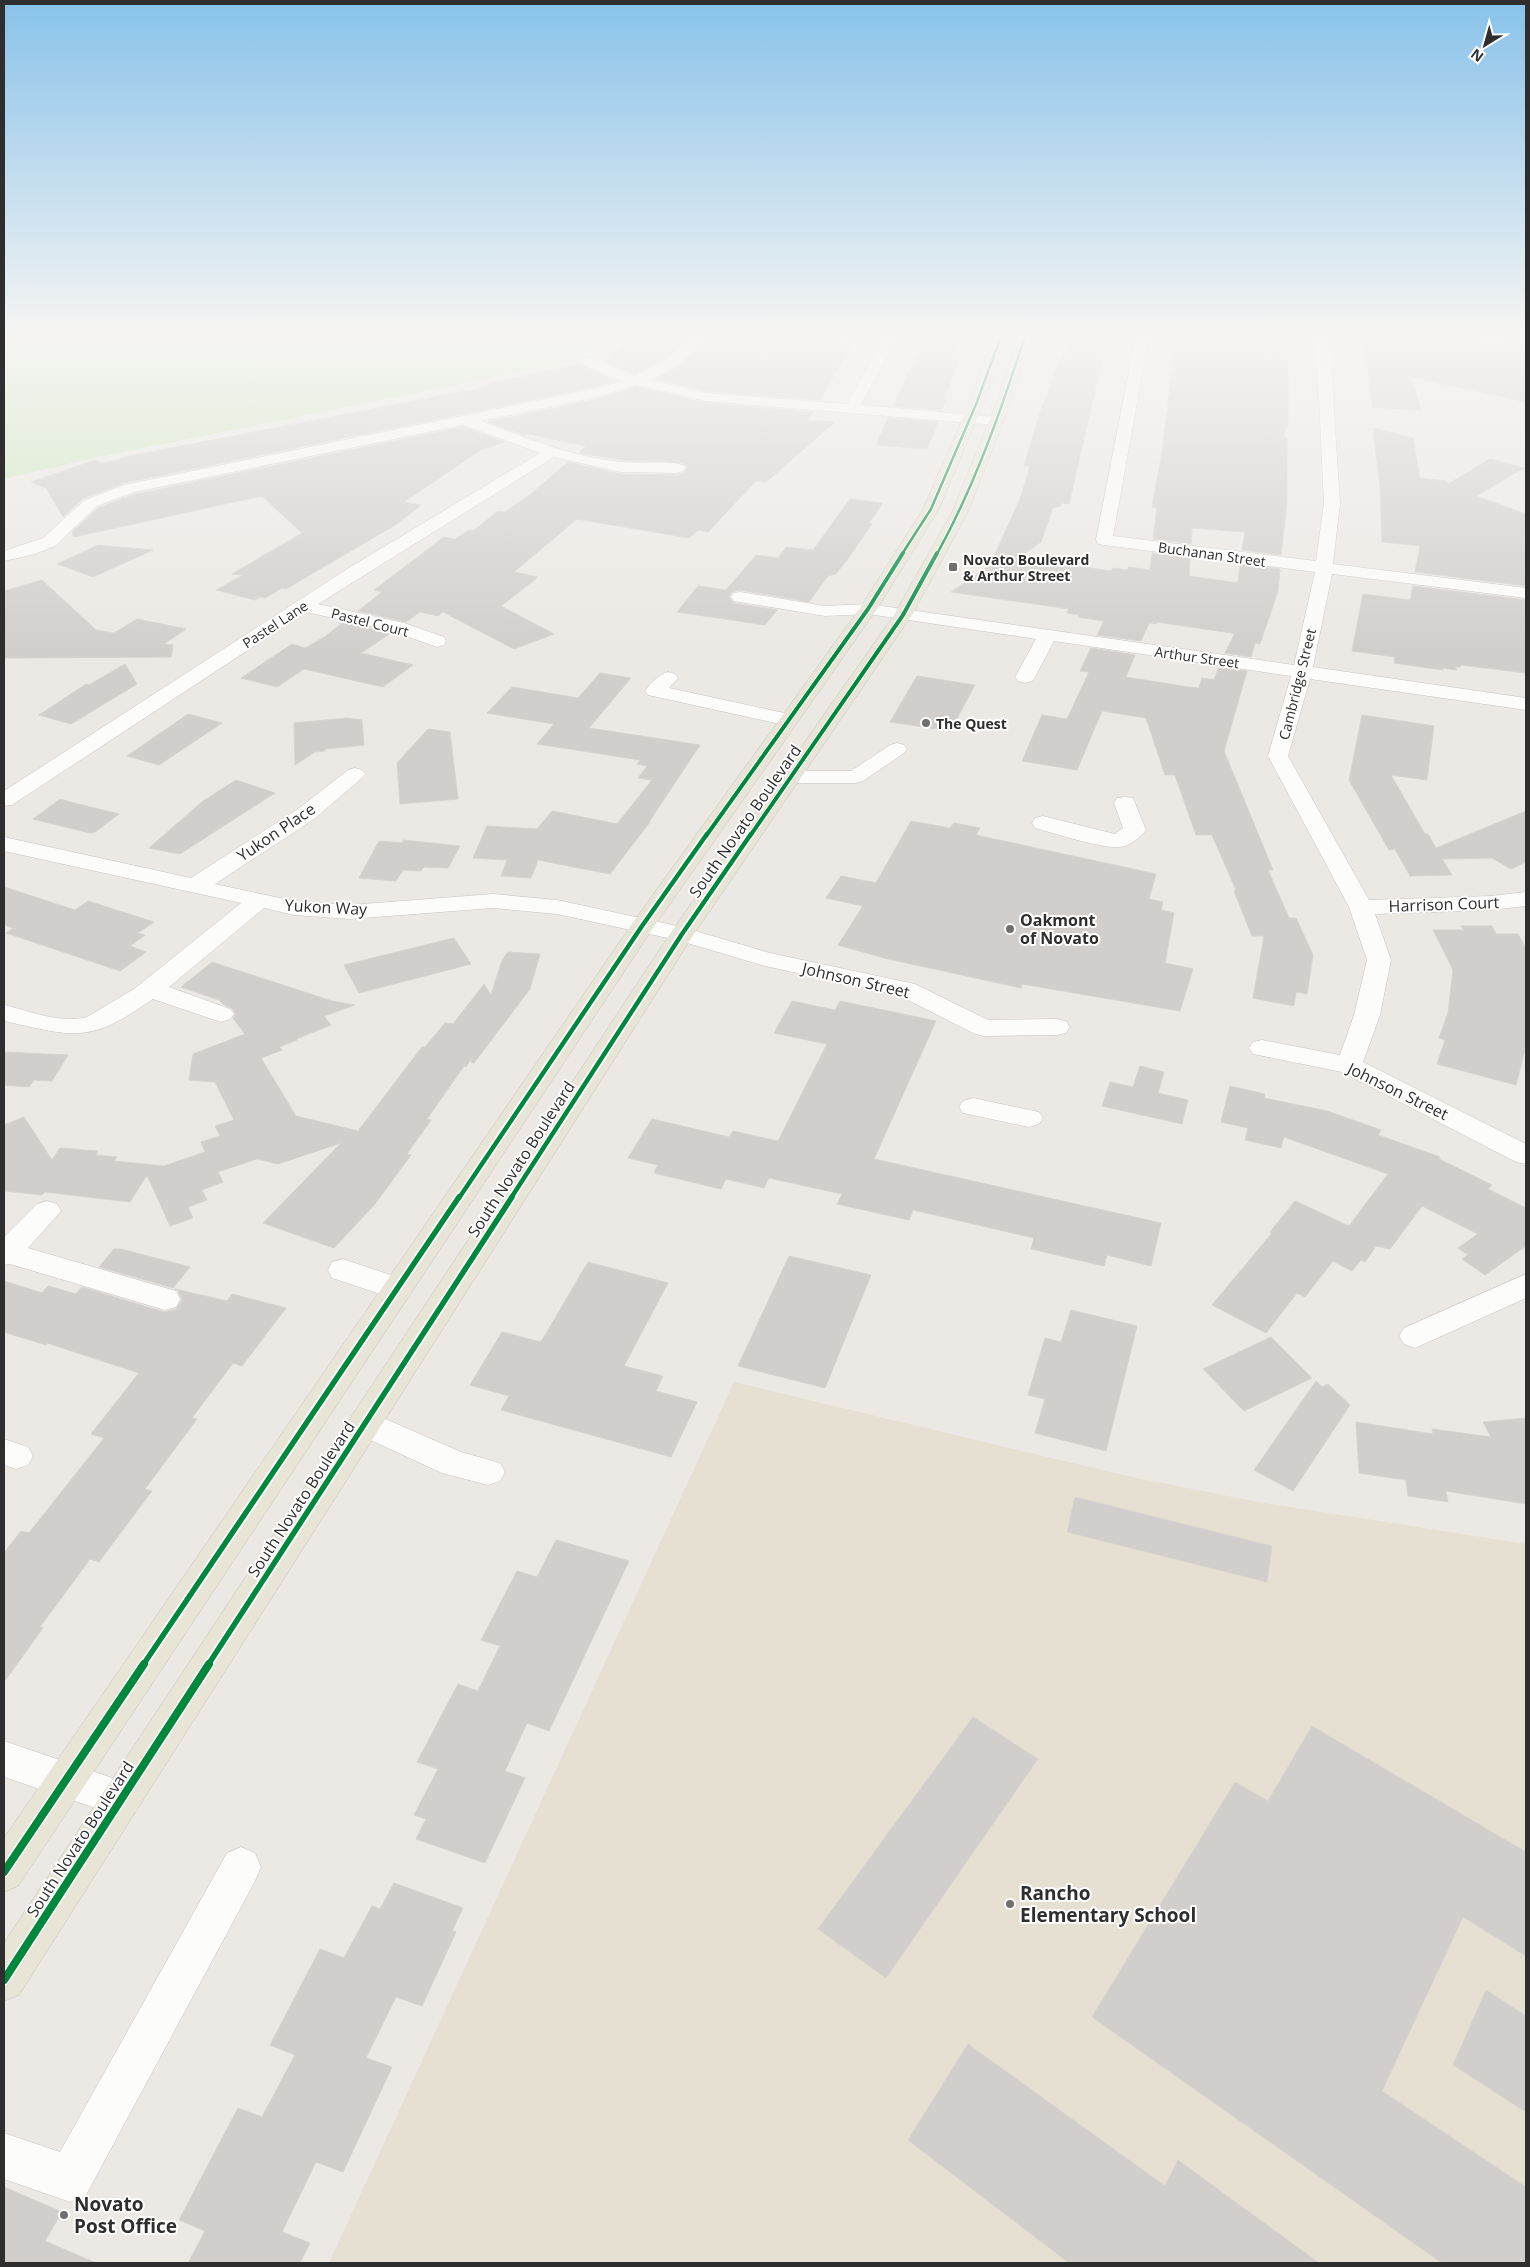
<svg xmlns="http://www.w3.org/2000/svg" width="1530" height="2267" viewBox="0 0 1530 2267" font-family="'Open Sans',sans-serif">
<rect width="100%" height="100%" fill="#ece8e4"/>
<path fill="#e6e0d3" d="M734 1382 1127 1476 1258 1502 1526 1544V2263H329Z"/>
<path fill="#cee6be" d="M30 336H610L596 352 569 362 89 459 4 479V343Z"/>
<path fill="#d1cecb" stroke="#d7d4d0" d="M630 336H689L668 357 635 374 601 360 613 358 608 353 618 351Z
M707 336H820L844 337 842 341 853 342 820 400 706 391 656 379 682 364 695 352Z
M926 336H958L957 338H960L955 351 962 352 944 399H947L942 410 893 406Z
M1070 336 1107 338 1069 504 1062 503 1061 506 1053 508 1041 542 1020 557 1111 571 1113 568 1127 570 1129 567 1150 570 1152 553 1190 558 1189 576 1238 583 1240 564 1280 569 1278 591 1260 644 1255 643 1251 657 1225 653 1234 635 1232 633 1157 622 1156 624 1149 623 1141 641 1097 635 1104 621 1078 617 1079 615 1067 613 1069 609 951 592 990 565 1020 499 1030 466H1024L1040 412 1063 353H1065Z
M1201 336H1288V426L1283 434H1285L1283 437 1287 438V502L1281 555 1242 550 1245 532 1192 528 1191 544 1153 539 1157 508 1152 507 1162 452 1175 348 1199 349Z
M1364 336H1402V338L1474 336 1478 339H1501L1509 345 1526 346V402L1411 377 1421 410 1372 407Z
M579 364 616 381 594 387 124 483 84 498 63 517 46 488 31 482 95 460 102 463 117 460 129 456 476 389 489 386 487 384Z
M636 387 706 403 813 412 808 420 835 422 766 482 756 481 708 532 698 530 689 538 577 519 514 572 538 577 501 606 554 634 514 649 443 612 438 616 420 612 406 622 358 611 382 592 374 590 444 537 455 539 469 530 473 531 498 511 505 512 532 493 568 462 621 474 677 475 685 472 687 467 683 463 621 460 585 454 579 452 586 446 528 434 524 435 488 422 597 399Z
M888 418 938 422 927 449 876 445Z
M463 427 504 442 481 450 404 502 421 505 397 524 286 589 282 588 265 598 260 597 255 600 216 590 243 575 232 574 302 533 262 496 74 537 72 532 98 508 135 494Z
M1373 428 1413 438 1420 478 1447 481 1448 484 1490 459 1524 468 1476 496 1526 514V586L1415 572 1420 546 1382 542 1380 486Z
M850 499 883 503 869 523 872 524 847 560 836 574 828 576 809 602 740 590 732 592 729 597 734 603 777 610 765 625 677 612 698 586 726 590 756 555 778 558 786 547 813 550Z
M98 545 153 550 93 577 57 564Z
M42 580 96 630 114 633 137 619 186 629 164 644 173 645 171 657 4 658V591Z
M1413 586 1526 600V673L1461 665 1460 667H1456V670L1443 668V670L1394 663 1395 657 1352 651 1363 594 1410 600Z
M343 622 391 633 361 653 413 665 383 687 304 669 277 687 241 678 292 644 305 648 326 636Z
M1091 648 1135 655 1126 677 1188 687 1199 688 1202 678 1214 680 1219 667 1247 671 1224 751 1273 870H1268L1289 918H1296L1313 955 1307 994 1296 992 1294 1006 1253 998 1264 936H1252L1234 891 1236 890 1212 835H1196L1175 775H1165L1146 718 1102 711 1077 770 1022 761 1042 715 1067 719 1089 672 1080 671Z
M125 664 137 684 71 724 39 715 86 684 89 685Z
M600 673 631 678 589 728 700 745 649 822H650L610 874 538 860 531 878 501 876 507 860 473 858 487 826 537 829 552 811 617 824 652 780 638 778 647 766 637 764 640 760 537 744 554 724 487 713 512 687 578 698Z
M917 676 975 685 950 731 890 722Z
M188 714 222 723 159 765 127 756Z
M1362 715 1434 726 1427 780 1391 775 1425 834H1428L1436 848 1526 811V862L1511 869 1492 858 1442 859 1452 875 1410 876 1395 849 1389 850 1349 780Z
M347 718 362 720 364 745 325 749V751L315 752 295 765 294 723Z
M428 729 450 732 458 799 400 804 397 763Z
M236 780 275 793 180 854 149 848 203 801Z
M60 799 70 802 119 814 95 832 90 833 33 819Z
M911 821 950 828 954 823 980 828 976 835 1156 874 1149 899 1163 902 1161 910 1174 913 1165 963 1193 969 1180 1011 1022 984 1021 988 888 959 838 945 863 906 826 898 841 876 876 883Z
M403 840 460 846 448 868 424 867 421 871 403 870 396 881 359 878 379 841 403 843Z
M4 887 75 910 88 901 154 922 138 933 145 935 130 946 146 952 120 971 6 933 13 928 4 925Z
M1461 926H1492L1496 934H1518L1526 948V1046L1516 1085 1437 1064 1445 1040 1439 1038 1448 1013 1453 970 1433 930H1464Z
M454 938 471 964 359 993 344 965Z
M508 952 540 954 530 989 474 1063 471 1062 473 1056 466 1067 464 1066 427 1119 431 1120 407 1154 411 1155 375 1204 334 1248 263 1223 341 1143 278 1164 257 1159 218 1172 223 1182 202 1190 207 1200 188 1207 193 1218 170 1226 147 1175 130 1202 45 1192 42 1195 4 1191V1125L24 1117 52 1160 60 1148 98 1151 96 1155 117 1157 114 1161 164 1166 205 1152 201 1142 220 1136 215 1126 234 1120 215 1082 189 1080 193 1054 245 1034 233 1018 236 1014 231 1008 223 1004 219 1000 181 987 212 962 332 1001 355 1005 324 1016 331 1025 296 1039 297 1040 279 1047 282 1050 261 1058 296 1116 358 1131 422 1047H425L445 1023 453 1024 484 984 491 995 502 960Z
M792 1001 835 1010 840 1001 936 1021 874 1159 1161 1223 1151 1266 1107 1255 1104 1266 1031 1249 1034 1238 913 1210 909 1220 837 1204 842 1194 769 1178 764 1188 726 1179 721 1189 654 1173 658 1165 628 1158 652 1119 729 1137 733 1131 778 1141 827 1044 774 1033Z
M4 1052 68 1055 52 1081 34 1080 29 1087 4 1085Z
M1140 1066 1164 1072 1158 1093 1188 1100 1182 1124 1102 1106 1110 1082 1133 1087Z
M1230 1086 1265 1094 1264 1098 1327 1111 1381 1130 1378 1135 1440 1157 1439 1159 1492 1185 1488 1189 1526 1208V1246L1485 1275 1462 1259 1468 1255 1458 1248 1478 1234 1422 1206 1390 1249 1376 1246 1365 1262 1361 1260 1352 1271 1333 1261 1305 1297 1297 1293 1266 1333 1212 1305 1272 1233 1270 1232 1295 1201 1349 1226 1388 1174 1284 1137 1281 1148 1245 1140 1248 1128 1221 1122Z
M114 1249H121L190 1267 173 1288 99 1267Z
M789 1256 871 1275 825 1388 738 1366Z
M588 1262 668 1283 624 1366 663 1376 656 1391 697 1402 671 1457 501 1410 509 1396 470 1385 502 1332 541 1342Z
M4 1281 42 1293 48 1286 76 1294 82 1287 164 1312 176 1309 182 1300 178 1290 175 1289 227 1301 232 1294 286 1308 242 1366 233 1363 192 1418 197 1419 145 1489 152 1491 99 1562 90 1559 40 1627 43 1628 4 1682V1553L21 1531 29 1533 104 1438 91 1434 139 1373 47 1343 46 1345 4 1332Z
M1071 1310 1137 1326 1106 1451 1035 1433 1045 1399 1028 1395 1045 1338 1061 1342Z
M1271 1337 1312 1378 1244 1411 1203 1369Z
M1316 1381 1322 1387 1328 1384 1350 1405 1293 1491 1254 1470Z
M1526 1418V1504L1446 1491 1448 1502 1408 1496 1406 1480 1359 1473 1356 1422 1433 1434 1432 1429 1491 1437 1483 1422Z
M1075 1497 1272 1546 1267 1582 1067 1532Z
M556 1540 629 1561 549 1731 527 1723 505 1771 525 1778 485 1863 416 1839 426 1819 414 1815 438 1769 417 1762 458 1684 478 1691 500 1646 481 1640 517 1571 537 1577Z
M973 1717 1038 1759 886 1978 818 1929Z
M1312 1726 1526 1852V1956L1463 1917 1382 2091 1526 2187V2263H1442L1092 2017 1235 1782 1268 1801Z
M394 1883 463 1908 452 1931 456 1932 422 2006 396 1997 366 2058 392 2067 343 2172 316 2162 282 2232 310 2243 300 2263H188L205 2231 179 2220 238 2108 262 2117 295 2055 270 2045 320 1949 344 1958 372 1906 380 1909Z
M1486 1990 1526 2016V2112L1453 2065Z
M968 2044 1165 2186 1178 2160 1319 2263H1069L908 2140Z
M4 2187 62 2212 45 2241 96 2263H4Z"/>
<g fill="none" stroke-linecap="round" stroke-linejoin="round">
<defs>
<path id="minor" d="M691 336H705C690 357 673 370 650 380L706 393 847 404 885 336H897L861 405 996 417 1003 421 996 425 706 401 636 385 597 397 481 421C526 438 572 457 621 462 641 464 663 460 683 465L685 468 683 471 677 473 621 472 554 457 318 604 404 623 444 637 446 641 444 645 437 647 392 631 306 612 12 805 4 806V791L352 566 540 453 463 425 134 492 97 506 55 546 35 554 4 561V551L43 538 85 500 124 485 594 389 622 381 581 364 579 361 581 358H591L635 376 669 359Z
M1136 336H1149L1113 536 1316 561 1324 503 1316 336H1329L1340 503 1333 564 1526 588V598L1332 574 1313 667 1526 698V710L1310 679 1288 756 1369 900 1491 896 1526 892V906L1491 910 1375 914 1391 960 1380 1015 1363 1062 1526 1144V1164L1516 1162 1342 1072 1253 1054 1249 1048 1253 1042 1262 1040 1340 1055 1354 1015 1367 960 1349 907 1268 756 1291 676 1054 641 1035 677 1032 681 1025 683 1018 681 1015 677 1036 639 868 614 825 616 740 602 734 601 731 597 734 593 740 592 825 606 868 604 1294 665 1315 572 1104 545 1098 544 1096 540Z
M668 672 675 674 678 678 669 688 789 714 796 716 799 720 796 724 789 726 648 695 645 691C651 683 658 675 668 672Z
M897 743 904 745 907 749 904 753 863 781 856 783H790L783 781 779 777 783 773 790 771H851L890 745Z
M355 768 362 770 366 774 362 778 314 819 215 884 294 901 350 905 493 894 557 900 682 927 770 953 915 984 988 1020 1057 1019 1066 1021 1070 1027 1066 1033 1057 1035 984 1036 975 1034 898 995 765 966 677 940 557 914 493 908 350 919 294 915 264 908 169 987 230 1009 234 1014 230 1019 221 1022 212 1019 153 999C89 1044 76 1037 4 1021V1005C30 1011 60 1024 87 1017L134 989 241 903 4 851V837L191 878 298 809 348 770Z
M1125 797 1133 798 1146 830C1141 837 1130 846 1120 847 1102 849 1054 833 1035 828L1032 823 1035 818 1043 816 1115 834 1123 828 1114 803 1117 798Z
M973 1098 1039 1112 1043 1118 1039 1124 1029 1127 963 1113 959 1107 963 1101Z
M47 1201 57 1204 61 1211 28 1248 176 1291 180 1299 176 1307 165 1310 10 1264 4 1265V1237L37 1204Z
M343 1259 409 1281 413 1289 409 1297 398 1300 332 1278 328 1270 332 1262Z
M1526 1274V1298L1415 1348 1404 1344 1399 1336 1404 1328Z
M365 1410 461 1452 500 1463 505 1472 500 1481 488 1485 442 1473 353 1432 349 1423 353 1414Z
M4 1439 28 1447 33 1456 28 1465 16 1469 4 1465Z
M4 1741 136 1786 142 1799 136 1812 122 1817 4 1777Z
M241 1847 255 1853 261 1867 255 1881 86 2195 70 2202 4 2179V2133L60 2152 227 1853Z"/>
<path id="major" d="M994 336H1008L984 402 939 509 877 609 653 928 18 1886 4 1892V1838L634 921 860 608 923 509 970 402Z
M1018 336H1032L1010 404 968 512 912 615 694 934 19 1995 4 2001V1943L670 934 894 615 952 512 996 404Z"/>
</defs>
<use href="#minor" stroke="#c5c4c5" stroke-width="1"/>
<use href="#major" stroke="#c6c5c4" stroke-width="1"/>
<use href="#minor" fill="#fcfcfb" fill-rule="evenodd"/>
<use href="#major" fill="#e8e4d6" fill-rule="evenodd"/>
<defs>
<path id="cycleway-far4" d="M902 554 931 509 977 402 1001 336
M937 554C975 485 1001 411 1025 336"/>
<path id="cycleway-far3" d="M706 836 868 609 903 553
M750 836 903 615 937 553"/>
<path id="cycleway-far2" d="M459 1198 642 926 707 834
M511 1198 682 934 751 834"/>
<path id="cycleway-far1" d="M143 1665 459 1197
M208 1665 512 1197"/>
<path id="cycleway" d="M4 1872 144 1664
M4 1980 209 1664"/>
</defs>
<use href="#cycleway-far4" stroke="#fff" stroke-width="4.5"/>
<use href="#cycleway-far3" stroke="#fff" stroke-width="6"/>
<use href="#cycleway-far2" stroke="#fff" stroke-width="8"/>
<use href="#cycleway-far1" stroke="#fff" stroke-width="9"/>
<use href="#cycleway" stroke="#fff" stroke-width="11"/>
<use href="#cycleway-far4" stroke="#00873e" stroke-width="2.5"/>
<use href="#cycleway-far3" stroke="#00873e" stroke-width="4"/>
<use href="#cycleway-far2" stroke="#00873e" stroke-width="4.5"/>
<use href="#cycleway-far1" stroke="#00873e" stroke-width="5.5"/>
<use href="#cycleway" stroke="#00873e" stroke-width="8"/>
</g>
<linearGradient id="sky" x2="0" y2="1"><stop stop-color="#88c2ea"/><stop offset="0.51" stop-color="#f6f5f3"/><stop offset="1" stop-color="#f6f5f3" stop-opacity="0"/></linearGradient>
<rect width="1530" height="653" fill="url(#sky)"/>
<g fill="#706f6e" stroke="#fff" stroke-width="2">
<rect x="948" y="562" width="10" height="10" rx="2.5"/>
<circle cx="926" cy="723" r="5"/>
<circle cx="1010" cy="929" r="5"/>
<circle cx="1010" cy="1904" r="5"/>
<circle cx="64" cy="2215" r="5"/>
</g>
<g text-anchor="middle" dominant-baseline="central" stroke-width="4" stroke-linejoin="round" paint-order="stroke">
<g font-size="14" fill="#2e2e2e" stroke="#fff">
<text transform="translate(1212 554) rotate(8)">Buchanan Street</text>
<text transform="translate(370 622) rotate(14)">Pastel Court</text>
<text transform="translate(275 624) rotate(-33)">Pastel Lane</text>
<text transform="translate(1197 657) rotate(8)">Arthur Street</text>
<text transform="translate(1297 684) rotate(-76)">Cambridge Street</text>
</g>
<g font-size="14" font-weight="bold" fill="#2e2e2e" stroke="#fff" text-anchor="start">
<text x="963" y="559">Novato Boulevard<tspan x="963" dy="16">&amp; Arthur Street</tspan></text>
<text x="936" y="723">The Quest</text>
</g>
<g font-size="16" fill="#2e2e2e" stroke="#fff">
<text transform="translate(745 821) rotate(-55)">South Novato Boulevard</text>
<text transform="translate(276 832) rotate(-34)">Yukon Place</text>
<text transform="translate(1444 904) rotate(-2)">Harrison Court</text>
<text transform="translate(326 907) rotate(3)">Yukon Way</text>
<text transform="translate(856 980) rotate(13)">Johnson Street</text>
<text transform="translate(1398 1091) rotate(26)">Johnson Street</text>
<text transform="translate(521 1159) rotate(-57)">South Novato Boulevard</text>
<text transform="translate(301 1499) rotate(-57)">South Novato Boulevard</text>
<text transform="translate(80 1839) rotate(-57)">South Novato Boulevard</text>
</g>
<g font-size="16" font-weight="bold" fill="#2e2e2e" stroke="#fff" text-anchor="start">
<text x="1020" y="920">Oakmont<tspan x="1020" dy="18">of Novato</tspan></text>
</g>
<g font-size="19" font-weight="bold" fill="#2e2e2e" stroke="#fff" text-anchor="start">
<text x="1020" y="1893">Rancho<tspan x="1020" dy="22">Elementary School</tspan></text>
<text x="74" y="2204">Novato<tspan x="74" dy="22">Post Office</tspan></text>
</g>
</g>
<rect width="1530" height="2267" fill="none" stroke="#2e2e2e" stroke-width="10"/>
<g transform="translate(1485 45) rotate(217)" stroke="#ffffff" stroke-width="4" paint-order="stroke">
<path d="M0-4L9 19L0 12L-9 19Z" fill="#2e2e2e"/>
<text y="-8" font-size="14" font-weight="bold" text-anchor="middle" fill="#2e2e2e">N</text>
</g>
</svg>
